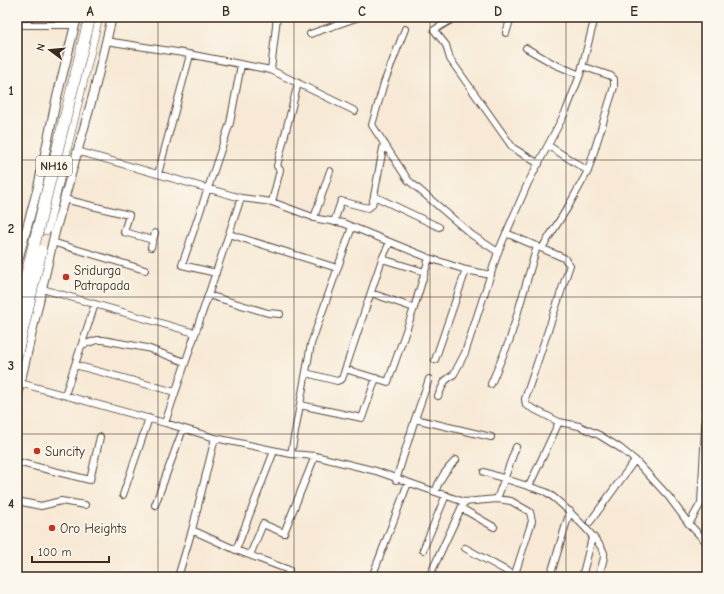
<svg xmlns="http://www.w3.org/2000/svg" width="724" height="594" viewBox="0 0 724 594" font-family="'Comic Neue',sans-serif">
<rect width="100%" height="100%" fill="#fbf7ec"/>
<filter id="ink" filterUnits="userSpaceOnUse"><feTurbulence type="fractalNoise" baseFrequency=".025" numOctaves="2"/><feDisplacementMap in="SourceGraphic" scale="8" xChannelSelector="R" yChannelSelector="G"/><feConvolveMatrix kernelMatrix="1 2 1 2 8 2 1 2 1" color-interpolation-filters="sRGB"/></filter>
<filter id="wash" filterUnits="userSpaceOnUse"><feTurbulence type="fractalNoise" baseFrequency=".012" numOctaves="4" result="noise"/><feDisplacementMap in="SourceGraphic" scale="16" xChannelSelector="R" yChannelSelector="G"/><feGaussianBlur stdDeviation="0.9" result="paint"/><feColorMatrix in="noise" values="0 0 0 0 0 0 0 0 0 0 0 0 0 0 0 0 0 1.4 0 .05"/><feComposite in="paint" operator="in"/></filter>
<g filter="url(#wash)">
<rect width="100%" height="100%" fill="#f7e9d5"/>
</g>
<g filter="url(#ink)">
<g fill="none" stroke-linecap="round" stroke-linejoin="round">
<defs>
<path id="street" d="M456 17 434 30 446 45 450 59 513 148 539 164
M17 25H75
M405 29 384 83 372 125 408 180 472 235 498 252
M506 33 511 17
M310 34 359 17
M106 41 183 53 271 70 277 17
M526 48 554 64 580 75 595 17
M271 70 355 111
M549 146 588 171
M77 151 241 198 272 202 318 219 343 223 429 258 466 270 491 275
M158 174 190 55
M374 196 384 143
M241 198 165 423 215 438 291 454 311 344 352 227
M64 199 129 215 124 232 153 240
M272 202 280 170 277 166 298 83
M314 218 330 171
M334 222 341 201 368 208 372 205 374 196 439 227
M506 233 564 258 570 265 525 399 526 405 559 422 579 426 599 435 620 448 635 460 669 497 689 524 707 543
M229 234 337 268
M52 242 145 270
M151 247 155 233
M542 248 568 207 588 171 614 87V79L611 76 582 66
M382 259 425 272
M216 273 182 265 230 123 241 65
M39 288 195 333
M371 293 414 308
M208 295 268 313 280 314
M82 345 97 340H103L147 348 185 362
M435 360 466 270
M75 365 175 392
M345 369 388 382 414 308 429 258
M306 373 337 381 342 379 382 259 390 242
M20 383 165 423
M491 384 510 339 537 246
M65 395 95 304
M438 396 445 381 454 374 465 353 498 252 528 183 566 111 580 75
M300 405 362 418 376 378
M415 419 429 379
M291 454 315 456 376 471 464 502 497 499 511 501 530 512 532 521 514 577
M17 462 90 480 100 437
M484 472 546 492C558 499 600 540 604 553 605 560 600 570 598 577
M396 480 415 419 491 437
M529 486 559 422
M435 492C440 478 446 470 456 460
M123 495 149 418
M497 499 516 447
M17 501 41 506 61 501 85 505
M155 505 183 429
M461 508 494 527
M590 522 635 460
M689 524 701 503 707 393
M192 530 236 550 274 451
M465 548 514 575
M236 550 289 570 287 577
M423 550 446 495
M250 555 263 524 284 533 315 456
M178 577 192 530 215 438
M372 577 408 483
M429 577 464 502
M550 577 570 511
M582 577 592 538"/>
<path id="secondary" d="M17 264 38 187 56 101 77 17
M17 397 55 232 94 92 112 17"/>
<path id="highway" d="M46 229 97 17"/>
</defs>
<use href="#street" stroke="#574739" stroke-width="8"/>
<use href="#secondary" stroke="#574739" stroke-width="10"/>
<use href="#highway" stroke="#574739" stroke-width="12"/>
<use href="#street" stroke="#fff" stroke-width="6"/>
<use href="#secondary" stroke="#fff" stroke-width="8"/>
<use href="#highway" stroke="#fff" stroke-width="11"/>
<defs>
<path id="highway-bridge" d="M17 314 90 17
M17 353 41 251"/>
</defs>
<use href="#highway-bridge" stroke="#574739" stroke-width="12" stroke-linecap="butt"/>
<use href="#highway-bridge" stroke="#fff" stroke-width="11"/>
</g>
</g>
<path fill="none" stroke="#3b2a1e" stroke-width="1" stroke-opacity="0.55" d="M158 17V577M294 17V577M430 17V577M566 17V577M17 160H707M17 297H707M17 434H707"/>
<g fill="#c8321e" stroke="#fbf7ec" stroke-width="1.5">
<circle cx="66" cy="277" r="4"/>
<circle cx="37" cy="451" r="4"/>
<circle cx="52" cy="528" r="4"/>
</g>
<g text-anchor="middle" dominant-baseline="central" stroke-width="3.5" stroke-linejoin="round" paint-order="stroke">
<rect fill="#fbf7ec" stroke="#75685c" stroke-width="1" x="36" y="156" width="36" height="20" rx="3"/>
<g font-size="12" font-weight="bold" fill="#3b2a1e">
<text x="54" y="166">NH16</text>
</g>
<g font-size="13" fill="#3b2a1e" stroke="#fbf7ec" text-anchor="start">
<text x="74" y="270">Sridurga<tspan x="74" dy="15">Patrapada</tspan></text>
<text x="45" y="451">Suncity</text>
<text x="60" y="528">Oro Heights</text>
</g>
</g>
<rect width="724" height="594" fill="none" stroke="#fbf7ec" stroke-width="44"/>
<g transform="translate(50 50) rotate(286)" stroke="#fbf7ec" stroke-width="3" paint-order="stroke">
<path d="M0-3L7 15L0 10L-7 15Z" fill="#3b2a1e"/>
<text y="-6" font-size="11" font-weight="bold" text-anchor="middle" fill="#3b2a1e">N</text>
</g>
<path d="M32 556v6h77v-6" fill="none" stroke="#3b2a1e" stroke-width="2"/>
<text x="38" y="556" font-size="12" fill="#3b2a1e" stroke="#fbf7ec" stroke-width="3" paint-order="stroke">100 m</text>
<rect x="22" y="22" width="680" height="550" fill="none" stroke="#3b2a1e" stroke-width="1.5"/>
<g font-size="13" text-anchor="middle" font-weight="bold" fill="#3b2a1e">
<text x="90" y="16">A</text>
<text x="226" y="16">B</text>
<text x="362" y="16">C</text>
<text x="498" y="16">D</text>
<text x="634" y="16">E</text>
<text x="11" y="95">1</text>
<text x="11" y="233">2</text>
<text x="11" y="370">3</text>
<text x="11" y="508">4</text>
</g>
</svg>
